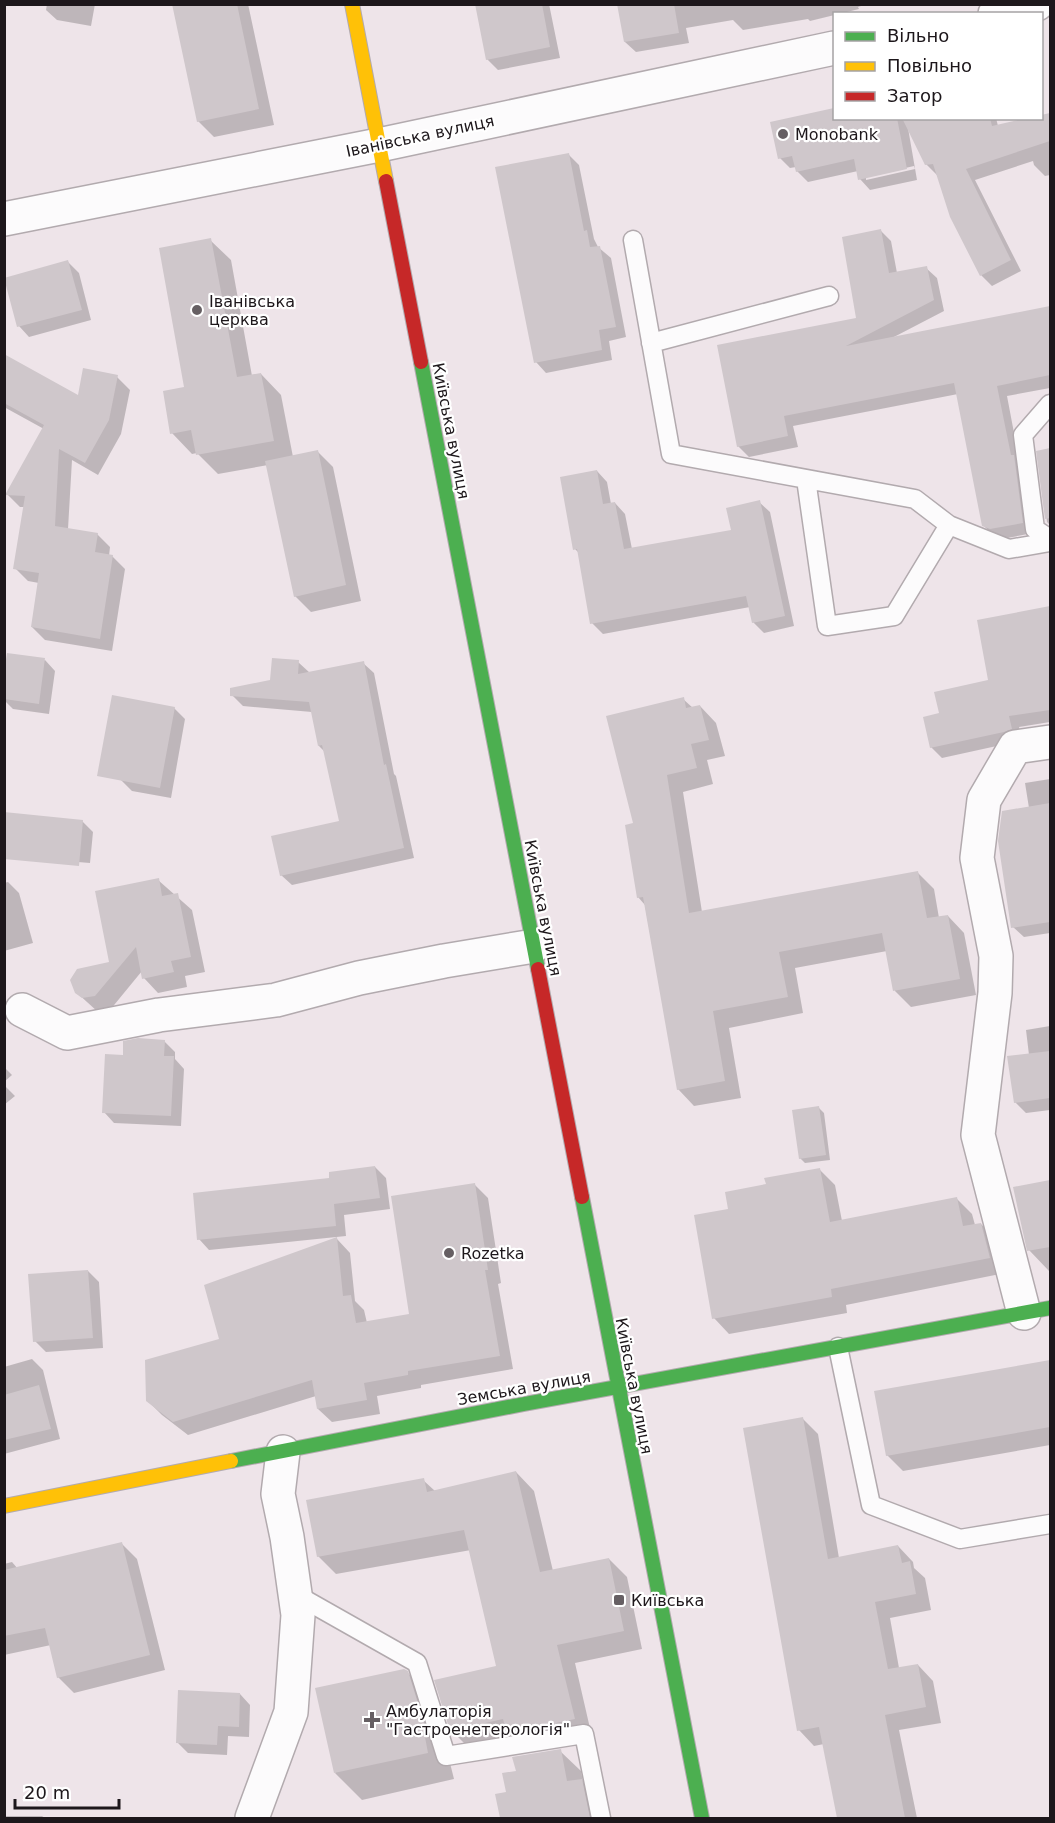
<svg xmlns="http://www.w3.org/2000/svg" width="1055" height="1823" viewBox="0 0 1055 1823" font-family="'DejaVu Sans',sans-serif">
<rect width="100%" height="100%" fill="#eee4e9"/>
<path fill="#0003" fill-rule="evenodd" d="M47 4H95L91 26 57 20 46 10Z
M174 4H248L274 125 214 137 198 121Z
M476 4H549L560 58 498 70 487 59Z
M618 4H867L858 7 859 9 810 21 808 19 743 30 733 20 686 28 689 43 636 52 625 42Z
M834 109V118H996L998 126 1042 118V116L1050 114V175L1045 176 1034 165 1033 161 975 180 1021 271 992 286 981 275 937 175 926 164 908 128 917 180 870 190 860 179 858 171 808 182 797 171 796 167 790 168 780 158 772 123ZM914 166 915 169 866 180V177Z
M569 155 579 165 594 239 598 247 611 258 626 337 609 341 612 360 546 373 536 362Z
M881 231 891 241 897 273 926 268 937 278 944 311 892 338 1048 309 1050 312V388L1007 396 1033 533 1002 539 995 537 984 526 958 394 793 426 798 447 749 457 738 446 857 319Z
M210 240 231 260 252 376 261 374 281 395 293 457 317 451 333 467 361 601 311 612 295 596 268 465 218 474 197 453 192 454 172 433 186 388Z
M68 262 79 273 91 320 29 337 19 326Z
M4 367 79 398 117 377 130 390 121 434 98 475 72 460 68 529 97 534 110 547 109 556H112L125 569 112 651 45 640 32 627 39 583 28 581 15 568 25 507H20L7 494 44 429 4 407Z
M1050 450V525L1047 522 1038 452Z
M597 471 607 482 611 504 615 503 625 514 632 549 733 531 759 502 770 512 794 626 764 633 753 622 750 607 603 634 592 623 580 554 575 549Z
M1050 607V722L1019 727 1022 739 1015 742 942 758 931 747 941 714 990 681 979 621Z
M45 660 55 671 49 714 13 709 4 700V682Z
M298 662 310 673 363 663 374 673 394 774 396 776 414 858 292 885 281 875 341 823 325 752 319 746 312 712 243 706 232 695 272 681Z
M683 699 693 708 700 706 716 723 725 756 707 760 713 784 683 792 702 912 918 873 934 889 939 918 948 916 964 933 976 995 911 1007 895 991 887 951 795 968 803 1013 729 1028 741 1098 694 1106 678 1089 645 905 638 897 635 825Z
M174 708 185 719 171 798 132 791 121 780Z
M1050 779V933L1024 937 1013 927 1029 808 1025 783Z
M82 821 93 832 90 863 4 856Z
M158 880 192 910 205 972 185 976 187 987 158 993 144 978 142 971 110 1010 98 1012 76 992 111 964Z
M8 882 19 893 33 943 4 951V883Z
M1050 1026V1110L1026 1113 1015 1102 1029 1055 1026 1030Z
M164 1041 175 1052V1059L184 1069 181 1126 114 1123 104 1112 124 1056Z
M4 1067 12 1075 4 1082Z
M4 1085 15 1096 4 1105Z
M819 1108 824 1113 830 1160 805 1163 800 1158Z
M375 1167 386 1178 390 1209 344 1215 346 1236 209 1250 199 1239 331 1179Z
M820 1170 835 1185 842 1221 956 1198 972 1214 975 1225 981 1224 997 1240 1005 1273 846 1305 847 1313 729 1334 714 1318 730 1210 768 1186Z
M1050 1182V1270L1049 1271 1029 1250 1015 1189Z
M474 1184 488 1198 501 1283 498 1284 513 1369 421 1385V1388L377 1396 380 1414 332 1422 318 1409 316 1396 188 1435 162 1415 148 1401 221 1340 337 1239 350 1253 355 1301 364 1310 367 1323 411 1315Z
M88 1271 99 1282 103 1348 46 1352 35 1341Z
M32 1359 43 1370 60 1439 4 1454V1367Z
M1050 1362V1445L903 1471 887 1455 876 1392Z
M802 1418 818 1434 839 1558 898 1546 913 1562 914 1568 925 1578 931 1610 890 1618 899 1668 918 1665 933 1681 941 1723 899 1730 917 1818H838L824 1744 814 1746 799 1730Z
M516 1472 534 1491 553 1571 609 1559 627 1577 642 1649 575 1663 592 1737 573 1741 574 1745 526 1752 513 1739 470 1749 451 1730 498 1667 471 1550 336 1574 318 1556 423 1480 435 1491Z
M121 1543 137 1559 165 1670 74 1693 58 1677 51 1645 4 1655V1564L12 1562 18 1569Z
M407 1672 434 1699 454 1779 362 1800 335 1773Z
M240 1694 250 1705 249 1737 228 1736 227 1755 188 1753 178 1743Z
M560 1751 581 1771 583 1782 601 1800 605 1818H501L497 1796 508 1793 517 1772Z
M4 1816H42L45 1818H4Z"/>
<path fill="#cfc7cb" d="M172 4H237L259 109 197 122Z
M475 4H542L550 47 486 60Z
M617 4H674L679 33 624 42Z
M834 108V118H897L907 169 858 180 854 159 796 172 792 156 778 159 770 122Z
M1050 113V141L966 169 1011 260 980 276 950 217 933 164 925 165 902 118H990L992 126 1026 118H1041V115Z
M569 153 584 231 587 230 590 247 600 246 616 327 599 330 602 350 534 363 495 167Z
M881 229 889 273 927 266 934 300 846 346 1050 306V375L997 386 1011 455H1014L1023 523 990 529 982 526 954 383 784 416 788 436 737 447 717 345 856 318 842 237Z
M211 238 237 377 261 373 274 441 196 455 191 430 170 434 163 391 184 387 159 248Z
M68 260 82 310 17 327 4 278Z
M4 354 78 395 83 368 118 375 109 420 85 463 59 449 55 526 98 533 95 552 113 555 100 639 31 627 39 573 13 569 25 496 5 495 44 425 4 403Z
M1050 448V518L1045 519 1036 451Z
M318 450 346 585 294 597 265 461Z
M597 470 603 504 615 502 624 549 731 530 726 508 760 500 785 616 752 623 746 596 590 624 577 549 573 550 560 477Z
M1050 606V710L1009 716 1012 729 1004 732 930 748 923 717 939 713 934 692 988 680 977 620Z
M7 653 45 658 39 704 4 699V671Z
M272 658 299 660 298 674 364 661 384 765 386 764 404 848 280 876 271 836 339 821 322 745 318 746 309 702 230 696V688L270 680Z
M112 695 175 707 160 788 97 776Z
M684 697 686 708 700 705 709 740 691 744 697 768 667 775 689 913 918 871 927 918 948 915 960 979 893 991 882 933 779 952 788 997 713 1011 725 1081 677 1090 643 897 637 898 625 825 633 823 606 716Z
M1050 803V922L1011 928 998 841 1002 811Z
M4 812 83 820 79 866 4 859Z
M159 878 162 896 178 893 191 957 171 961 174 972 142 979 136 947 95 996 82 998 75 993 70 980 77 969 109 962 95 891Z
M138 1038 165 1040 164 1056H174L171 1116 102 1113 105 1054 123 1055V1041Z
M1050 1051V1098L1014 1103 1007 1056Z
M819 1106 826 1155 799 1159 792 1110Z
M375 1166 380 1198 334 1204 336 1226 197 1240 193 1193 329 1178V1172Z
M820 1168 830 1222 957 1197 963 1226 981 1223 990 1258 831 1289 832 1297 712 1319 694 1215 728 1209 725 1192 766 1184 764 1178Z
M1050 1180V1247L1027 1251 1013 1187Z
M475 1183 488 1270H485L500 1356 408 1371V1375L364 1383 367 1400 317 1409 312 1380 173 1422 146 1401 145 1360 219 1339 204 1285 337 1237 343 1296 351 1295 356 1323 409 1314 391 1196Z
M88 1270 93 1338 33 1342 28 1274Z
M1050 1360V1427L886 1456 874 1391Z
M39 1385 51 1429 4 1440V1395Z
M803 1417 828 1559 898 1545 902 1563 910 1561 916 1594 875 1602 888 1669 918 1664 926 1707 885 1715 905 1818H837L819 1727 797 1731 743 1428Z
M516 1471 540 1572 609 1558 624 1631 557 1645 575 1719 556 1723 557 1727 507 1735 503 1719 450 1731 434 1680 496 1666 464 1530 317 1557 306 1500 424 1478 427 1492Z
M122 1542 150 1655 57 1678 45 1628 4 1636V1570Z
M404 1669 408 1671 428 1736 425 1737 428 1753 334 1773 315 1688Z
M178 1690 240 1693 239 1727 218 1726 217 1745 176 1743Z
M561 1749 567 1781 582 1779 590 1818H500L495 1794 506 1792 502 1773 516 1771 512 1757Z"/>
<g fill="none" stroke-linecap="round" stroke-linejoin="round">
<defs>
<path id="lane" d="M633 240 671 454 915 499 949 525 1009 549 1050 542
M651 343 829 296
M1050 404 1023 435 1035 529 1050 539
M806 479 827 626 894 616 949 525
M838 1347 871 1505 960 1539 1050 1524
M295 1594 417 1663 446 1756 584 1734 601 1818"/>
<path id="street" d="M995 14 1037 4
M4 219 379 145 834 48
M22 1010 67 1033 159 1015 276 1000 359 978 444 961 534 946
M1024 1313 978 1135 995 993 996 956 977 858 984 800 1015 747 1050 742
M252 1818 291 1712 298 1615 287 1537 278 1494 283 1452"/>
<path id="fast" d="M421 362 538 969
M582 1197 702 1818
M231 1461 524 1404 1050 1308"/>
<path id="slow" d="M352 4 386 181
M4 1506 231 1461"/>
<path id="jam" d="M386 181 421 362
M538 969 582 1197"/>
</defs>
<use href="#lane" stroke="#b2aaae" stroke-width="21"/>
<use href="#street" stroke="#b2aaae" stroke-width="36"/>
<use href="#fast" stroke="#b2aaae" stroke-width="16"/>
<use href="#slow" stroke="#b2aaae" stroke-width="16"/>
<use href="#jam" stroke="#b2aaae" stroke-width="16"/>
<use href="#lane" stroke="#fcfbfc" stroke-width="18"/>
<use href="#street" stroke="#fcfbfc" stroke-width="33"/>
<use href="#fast" stroke="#4caf50" stroke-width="14"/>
<use href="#slow" stroke="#ffc107" stroke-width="14"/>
<use href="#jam" stroke="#c62828" stroke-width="14"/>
</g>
<g fill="#665f63" stroke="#fff" stroke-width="2">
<circle cx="783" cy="134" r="6"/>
<circle cx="197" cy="310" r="6"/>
<circle cx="449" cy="1253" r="6"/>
<rect x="613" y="1594" width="12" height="12" rx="3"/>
<path d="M369 1711h6v6h6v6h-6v6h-6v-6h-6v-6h6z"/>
</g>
<g text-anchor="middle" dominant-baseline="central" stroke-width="4.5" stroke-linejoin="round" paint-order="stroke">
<g font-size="16" fill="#1d171b" stroke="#fff" text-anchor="start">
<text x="795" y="134">Monobank</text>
<text x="209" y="301">Іванівська<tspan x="209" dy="18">церква</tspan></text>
<text x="461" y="1253">Rozetka</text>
<text x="631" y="1600">Київська</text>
<text x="386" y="1711">Амбулаторія<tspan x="386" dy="18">"Гастроенетерологія"</tspan></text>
</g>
<g font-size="16" fill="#1d171b" stroke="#fff">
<text transform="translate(420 136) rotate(-12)">Іванівська вулиця</text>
<text transform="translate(451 431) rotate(79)">Київська вулиця</text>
<text transform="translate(543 908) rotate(79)">Київська вулиця</text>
<text transform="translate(634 1386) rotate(79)">Київська вулиця</text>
<text transform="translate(524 1388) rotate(-10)">Земська вулиця</text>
</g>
</g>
<rect width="1055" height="1823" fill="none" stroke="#1d171b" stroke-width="12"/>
<rect x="833" y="12" width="210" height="108" fill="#ffffff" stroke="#a5a2a4" stroke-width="1.5"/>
<rect x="845" y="32" width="30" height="9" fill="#4caf50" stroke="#a5a2a4" stroke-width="1.5"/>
<text x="887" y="42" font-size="18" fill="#1d171b">Вільно</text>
<rect x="845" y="62" width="30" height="9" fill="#ffc107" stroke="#a5a2a4" stroke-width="1.5"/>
<text x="887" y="72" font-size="18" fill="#1d171b">Повільно</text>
<rect x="845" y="92" width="30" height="9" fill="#c62828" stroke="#a5a2a4" stroke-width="1.5"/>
<text x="887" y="102" font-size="18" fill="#1d171b">Затор</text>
<path d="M15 1799v9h104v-9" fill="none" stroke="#1d171b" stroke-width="3"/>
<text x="24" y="1799" font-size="18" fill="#1d171b" stroke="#ffffff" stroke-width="4.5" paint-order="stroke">20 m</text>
</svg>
